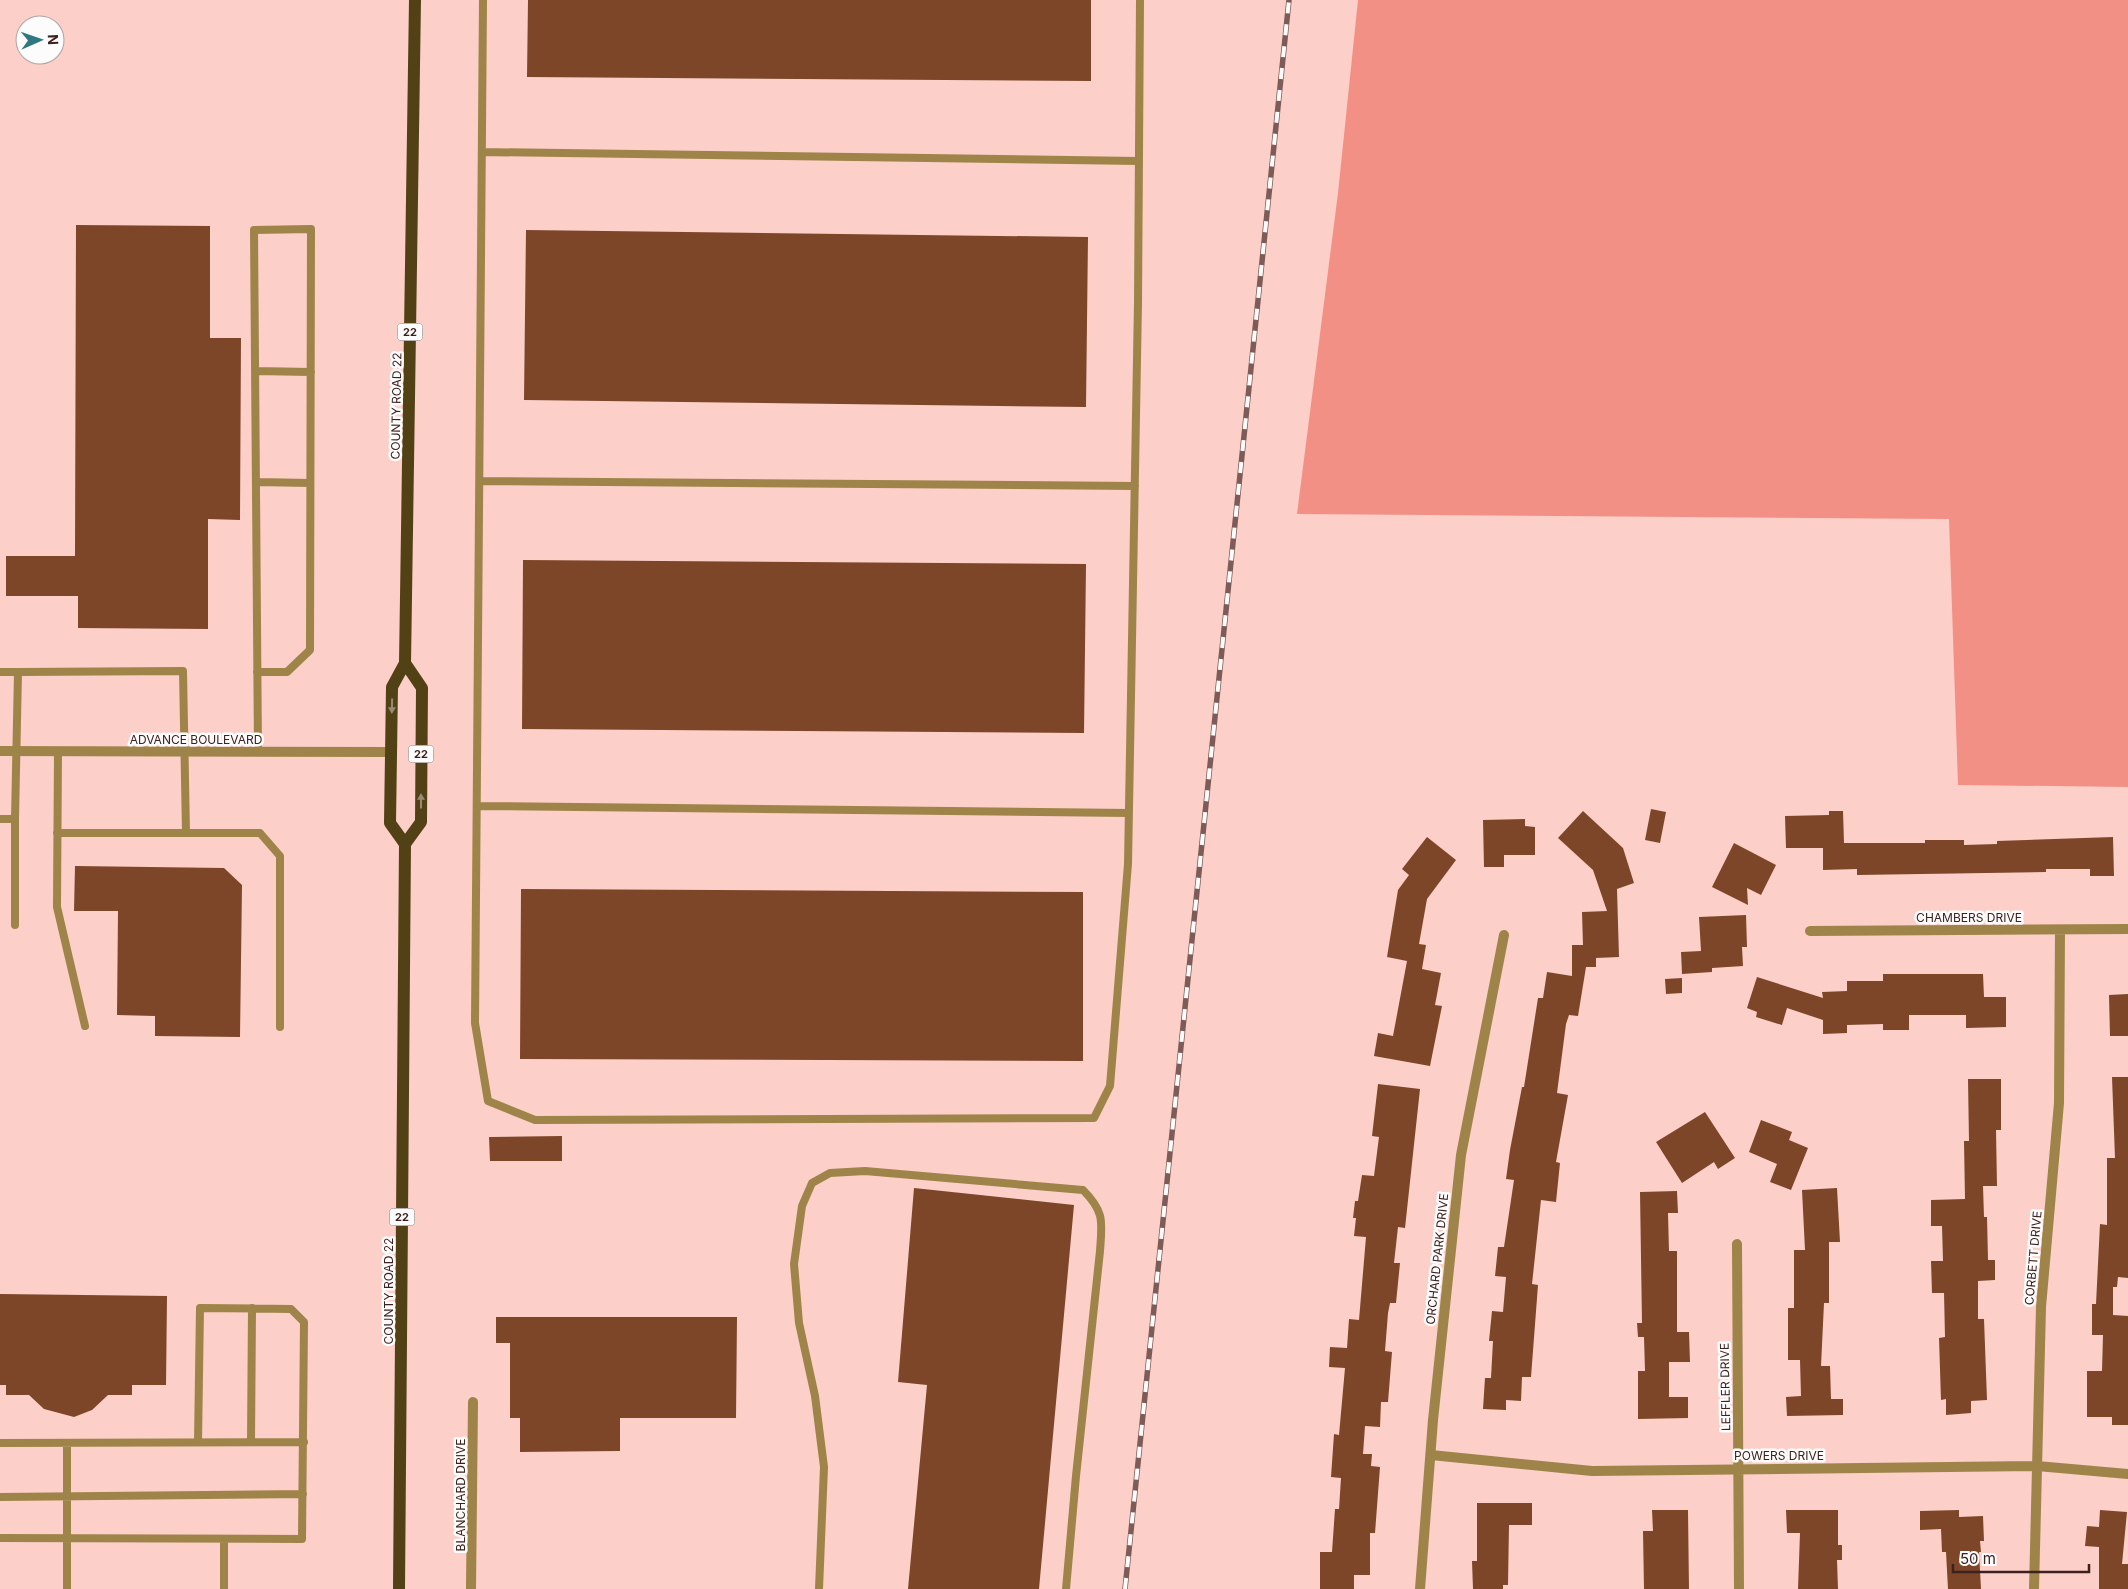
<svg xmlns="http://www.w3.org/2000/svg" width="2128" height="1589" viewBox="0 0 2128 1589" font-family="Inter,sans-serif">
<rect width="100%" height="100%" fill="#fccfc9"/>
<path fill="#f29086" d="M1358 0H2128V787L1958 785 1949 519 1297 514 1338 193Z"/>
<path fill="#7d4629" d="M528 0H1091V81L527 77Z
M76 225 210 226V338H241L240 520 208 519V629L78 628V596H6V556H75Z
M526 230 1088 237 1086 407 524 400Z
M523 560 1086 564 1084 733 522 729Z
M1651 809 1666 812 1660 843 1645 840Z
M1583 811 1623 848 1634 883 1617 889 1619 957 1596 958V967H1586L1578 1016 1569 1015 1566 1024 1557 1093 1568 1095 1556 1162 1560 1163 1556 1202 1541 1200 1532 1284 1538 1285 1531 1377H1522L1521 1401 1506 1400V1410L1483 1409 1485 1378H1491L1493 1341H1489L1492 1311 1503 1312 1506 1277 1495 1276 1498 1247H1504L1514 1180 1506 1179 1510 1150 1522 1087H1524L1538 998H1543L1547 972 1572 976V945H1583L1582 912 1607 911 1593 870 1558 838Z
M1829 811H1843L1844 843H1925V840H1964V845L1997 844V841L2113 837 2114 876H2090V869H2046V872L1857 875V869L1823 870V848H1786L1785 816 1829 815Z
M1525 819V826L1535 827V855H1504V867H1484L1483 820Z
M1427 837 1456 860 1427 899 1419 944 1426 945 1422 969 1441 973 1435 1005 1442 1006 1430 1066 1374 1056 1378 1033 1393 1036 1407 961 1387 957 1398 890 1409 875 1402 869Z
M1734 843 1776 865 1761 895 1747 888 1748 905 1712 887Z
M75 866 224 868 242 885 240 1037 155 1036V1016L117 1015 118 911H74Z
M521 889 1083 892V1061L520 1059Z
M1746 915 1747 947H1742L1743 966 1712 968V972L1682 974 1681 952 1701 951 1699 917Z
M1883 974H1983L1984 997H2006V1027L1966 1028V1015H1909V1030H1883V1024L1847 1025V1033L1823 1034V1020L1787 1008 1782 1025 1756 1017 1757 1012 1747 1008 1757 977 1823 998 1822 992 1847 991V981H1883Z
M1682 978V993L1666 994 1665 979Z
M2128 994V1036H2110L2109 995Z
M2112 1077H2128V1278L2118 1277 2117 1287H2113V1315L2128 1316V1425H2112V1417H2087V1371H2102L2103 1335H2092V1304H2096L2100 1224 2107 1225V1158H2115Z
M1968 1079H2001V1130H1996L1997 1186H1983L1984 1217H1987L1988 1260H1995V1280L1978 1281V1319H1984L1987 1400 1971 1401V1413L1946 1415V1399L1941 1400 1939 1338 1945 1337 1944 1293H1932L1931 1261H1943L1942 1226H1931V1200L1965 1199 1964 1141H1969Z
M1378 1084 1420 1089 1405 1228 1398 1227 1394 1263H1400L1396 1303H1390L1388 1313 1385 1351 1392 1352 1388 1402H1381L1380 1427 1365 1426 1363 1454H1372L1371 1466 1380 1467 1375 1533H1370V1575H1354V1589H1320V1552H1332L1335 1509H1339L1341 1478 1331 1477 1334 1434 1339 1435 1345 1368 1329 1367 1330 1347 1347 1348 1349 1319 1359 1320 1366 1237 1354 1236 1356 1218H1353L1355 1201H1358L1362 1175 1374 1176 1379 1137 1372 1136Z
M1705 1112 1735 1158 1718 1169 1714 1162 1682 1183 1656 1142Z
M1761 1120 1792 1132 1789 1140 1808 1148 1791 1190 1770 1182 1777 1164 1749 1152Z
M562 1136V1161H490L489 1137Z
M914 1188 1074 1205 1039 1589H908L927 1385 898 1382Z
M1837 1188 1840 1242H1829V1303H1824L1821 1366H1830L1831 1399H1843V1415L1787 1416 1786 1397 1801 1396 1800 1360H1788V1308H1794V1250H1805L1802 1190Z
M1677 1191 1678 1213H1668L1669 1251H1677V1332H1689L1690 1362H1669V1397H1688V1418L1638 1419V1371H1645L1644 1337H1638L1637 1323H1642L1640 1192Z
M0 1294 167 1296 166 1385H132V1395H108L92 1410 74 1417 44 1409 29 1395H6V1385H0Z
M496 1317H737L736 1418H620V1451L520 1452V1418H510V1343H496Z
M1477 1503H1532V1525H1509L1508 1585H1503V1589H1473L1472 1561H1477Z
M1652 1510H1688L1689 1589H1644L1643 1531H1653Z
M1786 1510H1838V1545H1842V1560H1837L1838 1589H1798L1800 1533H1787Z
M1959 1510V1517L1983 1516 1984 1541H1980L1981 1552H1979L1981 1589H1948L1946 1552H1942L1941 1529 1920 1530V1511Z
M2100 1510 2127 1512 2122 1564H2128V1589H2099V1547L2085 1546 2087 1526 2099 1527Z"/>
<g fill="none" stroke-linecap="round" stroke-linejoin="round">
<path stroke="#9e8448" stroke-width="8" d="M483 0 475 1023 488 1101 535 1120 1094 1118 1110 1086 1128 864 1138 303 1140 0
M482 152 1139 161
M255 371 311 372
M480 481 1135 486
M256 482 310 483
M0 672H18
M257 672H287L310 650 311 229 254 230 258 752
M58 751 57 907 85 1026
M477 806 1129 813
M0 819H15
M57 833H260L280 856V1027
M15 925V819L18 672 183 671 186 833
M251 1441 252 1308
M0 1443 304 1442
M0 1497 303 1494
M0 1538 302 1539 304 1322 291 1309 200 1308 198 1442
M67 1589V1443
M224 1589V1540
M819 1589 824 1467 815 1396 799 1323 794 1264 802 1206 812 1183 830 1173 865 1171 1083 1190C1105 1212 1102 1222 1100 1251L1076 1476 1066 1589"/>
<path stroke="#9e8448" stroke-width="10" d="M0 751 391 752
M1810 931 2128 929
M1737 1244 1739 1589
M1431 1455 1592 1471 2037 1466 2128 1474
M471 1589 473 1402
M1420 1589 1433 1420 1461 1155 1504 935
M2034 1589 2041 1307 2059 1103 2060 930"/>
<path stroke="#534116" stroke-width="12" d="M405 844 390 823 392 687 405 663 415 0
M399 1589 405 844 421 822 422 688 405 663"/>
<defs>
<path id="rail" d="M1125 1589 1289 0"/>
</defs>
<use href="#rail" stroke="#7d5b57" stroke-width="5.5"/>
<use href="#rail" stroke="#fcfcfc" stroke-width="4" stroke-dasharray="11" stroke-linecap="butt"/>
</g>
<defs><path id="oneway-solid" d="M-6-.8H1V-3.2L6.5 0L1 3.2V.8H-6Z" transform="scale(1.25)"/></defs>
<g fill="#978c72">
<use href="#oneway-solid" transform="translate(392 706) rotate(91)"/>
<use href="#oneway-solid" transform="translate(421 801) rotate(-90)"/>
</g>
<g text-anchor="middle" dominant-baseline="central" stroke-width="5" stroke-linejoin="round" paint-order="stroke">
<g fill="#fcfcfc" stroke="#766361" stroke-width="1">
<rect x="397.5" y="323.5" width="25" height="17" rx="4"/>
<rect x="408.5" y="745.5" width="25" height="17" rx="4"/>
<rect x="389.5" y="1208.5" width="25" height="17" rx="4"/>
</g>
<g font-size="11" font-weight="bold" fill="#3d211e">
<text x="410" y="332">22</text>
<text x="421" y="754">22</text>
<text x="402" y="1217">22</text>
</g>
<g font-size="12" fill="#3d211e" stroke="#fcfcfc">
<text transform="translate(396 406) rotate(-89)">COUNTY ROAD 22</text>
<text x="196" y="739">ADVANCE BOULEVARD</text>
<text x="1969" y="917">CHAMBERS DRIVE</text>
<text transform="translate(2033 1258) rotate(-85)">CORBETT DRIVE</text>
<text transform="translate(1437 1259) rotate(-84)">ORCHARD PARK DRIVE</text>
<text transform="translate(388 1291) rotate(-90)">COUNTY ROAD 22</text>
<text transform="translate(1725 1387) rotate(-91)">LEFFLER DRIVE</text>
<text x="1779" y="1455">POWERS DRIVE</text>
<text transform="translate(460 1495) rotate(-90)">BLANCHARD DRIVE</text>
</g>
</g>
<g transform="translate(40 40) rotate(88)"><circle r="24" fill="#fcfcfc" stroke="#b0a4a3"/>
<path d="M0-4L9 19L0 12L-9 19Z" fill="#307881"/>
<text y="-8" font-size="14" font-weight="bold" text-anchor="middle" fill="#3d211e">N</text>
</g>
<path d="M1953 1564v8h136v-8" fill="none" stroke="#3d211e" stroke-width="2.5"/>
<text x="1960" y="1564" font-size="15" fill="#3d211e" stroke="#fcfcfc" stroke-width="4" paint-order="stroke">50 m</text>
</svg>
